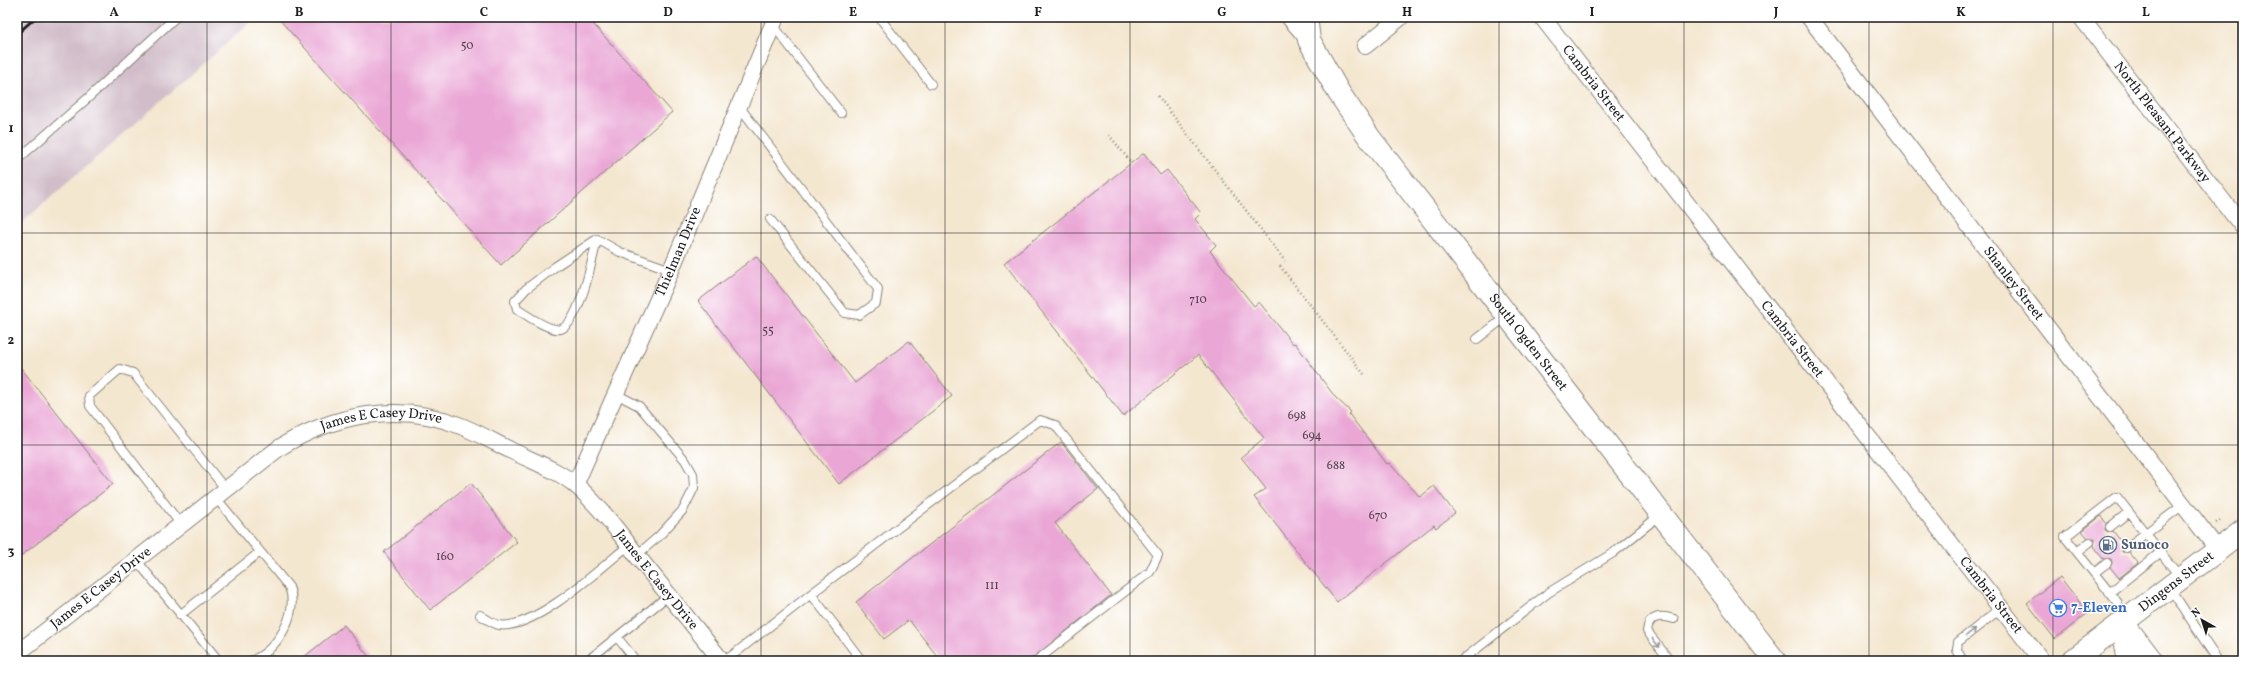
<svg xmlns="http://www.w3.org/2000/svg" width="2260" height="678" viewBox="0 0 2260 678" font-family="Vollkorn,serif">
<rect width="100%" height="100%" fill="#fff"/>
<filter id="ink" filterUnits="userSpaceOnUse"><feTurbulence type="fractalNoise" baseFrequency=".025" numOctaves="2"/><feDisplacementMap in="SourceGraphic" scale="8" xChannelSelector="R" yChannelSelector="G"/><feConvolveMatrix kernelMatrix="1 2 1 2 8 2 1 2 1" color-interpolation-filters="sRGB"/></filter>
<filter id="wash" filterUnits="userSpaceOnUse"><feTurbulence type="fractalNoise" baseFrequency=".012" numOctaves="4" result="noise"/><feDisplacementMap in="SourceGraphic" scale="16" xChannelSelector="R" yChannelSelector="G"/><feGaussianBlur stdDeviation="0.9" result="paint"/><feColorMatrix in="noise" values="0 0 0 0 0 0 0 0 0 0 0 0 0 0 0 0 0 1.4 0 .05"/><feComposite in="paint" operator="in"/></filter>
<g filter="url(#wash)">
<rect width="100%" height="100%" fill="#f4e7d0"/>
<path fill="#d1bdc9" d="M17 17H257L17 227Z"/>
<g id="blocks">
<path fill="#eaa7d6" d="M277 17H587L672 112 501 265Z
M1144 153 1160 175 1167 170 1201 213 1195 219 1216 245 1210 251 1254 306 1259 302 1293 344 1295 343 1335 397 1351 412 1349 414 1387 464 1389 463 1420 497 1434 486 1455 513 1436 528 1434 525 1337 602 1254 497 1266 489 1241 457 1264 438 1198 355 1123 416 1004 263Z
M756 256 855 383 909 341 952 396 839 484 698 301Z
M17 363 113 484 17 559Z
M1061 442 1098 489 1055 523 1111 595 1029 661H941L909 620 884 639 856 602Z
M471 483 517 542 430 610 384 552Z
M2101 516 2106 523 2105 530 2108 532 2113 531 2123 544 2121 548 2122 552H2129L2138 563 2119 578 2110 567 2112 563 2111 559H2103L2094 546 2095 539 2087 537 2082 531Z
M2060 577 2088 613 2055 639 2027 603Z
M344 625 372 661H299Z"/>
</g>
</g>
<g filter="url(#ink)">
<use href="#blocks" fill-opacity="0" stroke="#888276" stroke-width="1"/>
<g fill="none" stroke-linecap="round" stroke-linejoin="round">
<defs>
<path id="lane" d="M879 17 931 84
M773 25 841 113
M739 106 878 289 876 303 859 315 845 313 770 219
M17 160 88 98 176 17
M597 239 556 266 526 289 515 301 517 309C526 315 551 332 561 329 580 322 593 257 597 239L620 252 671 270
M1477 339 1507 316
M616 394 639 406 685 460 693 474 694 488 683 510 659 536 637 555
M217 499 289 587C300 613 276 653 250 661
M182 526 90 406 89 396 120 369 133 373 227 491
M2110 527 2129 512
M2126 548 2183 505
M2077 552 2090 542
M137 561 219 661
M2094 573 2107 563
M2170 588 2218 661
M2109 593 2161 552
M811 594 1040 420 1055 425 1158 555 1150 572 1036 661
M180 615 260 552
M480 615C485 618 493 624 499 625 534 631 602 567 629 545
M2122 621 2118 603 2065 537 2117 497 2180 577
M617 637 636 661
M587 661 669 595
M725 661 811 594 862 661
M1461 661 1548 593 1613 553 1660 515
M1670 661 1647 631C1649 615 1661 615 1674 619
M1963 661 1957 650 1958 642 2000 609"/>
<g id="street">
<path d="M1289 17 1309 40"/>
<path id="s1" d="M1542 17 2042 661"/>
<path id="s2" d="M1809 17 2218 550"/>
<path id="s3" d="M2081 17 2243 227"/>
<path d="M1365 46 1401 17"/>
<path id="s4" d="M575 485 671 270 776 17"/>
<path id="s5" d="M19 652 279 448C333 414 401 401 461 426 478 433 494 442 510 450 532 461 558 470 577 486 600 507 619 532 638 557 666 592 694 626 722 661"/>
</g>
<g id="secondary">
<path id="s6" d="M1306 17 1309 40 1339 93 1369 137 1775 661"/>
<path id="s7" d="M2072 661 2243 531"/>
</g>
<path id="highway" d="M2123 623 2152 661
M2123 625 2128 657 2131 661"/>
</defs>
<use href="#lane" stroke="#888276" stroke-width="10"/>
<use href="#street" stroke="#888276" stroke-width="18"/>
<use href="#secondary" stroke="#888276" stroke-width="24"/>
<use href="#highway" stroke="#888276" stroke-width="24"/>
<path stroke="#888276" stroke-width="2.5" stroke-dasharray="1 3" stroke-linecap="butt" d="M1158 96 1285 261
M1109 135 1130 161
M1280 266 1364 374
M2216 523 2221 519"/>
<use href="#lane" stroke="#fff" stroke-width="8"/>
<use href="#street" stroke="#fff" stroke-width="16"/>
<use href="#secondary" stroke="#fff" stroke-width="22"/>
<use href="#highway" stroke="#fff" stroke-width="22"/>
<path stroke="#1c1c1c" stroke-width="3" d="M17 21 22 17
M17 34 36 17"/>
</g>
<defs><path id="oneway-shaft" d="M-6 0H5M1.5-3L5.5 0L1.5 3" fill="none" stroke-width="1.6" stroke-linecap="round" stroke-linejoin="round"/></defs>
<g stroke="#999">
<use href="#oneway-shaft" transform="translate(1971 632) rotate(-38)"/>
<use href="#oneway-shaft" transform="translate(1656 643) rotate(51)"/>
</g>
</g>
<path fill="none" stroke="#1c1c1c" stroke-width="1" stroke-opacity="0.55" d="M207 17V661M391 17V661M576 17V661M761 17V661M945 17V661M1130 17V661M1315 17V661M1499 17V661M1684 17V661M1869 17V661M2053 17V661M17 233H2243M17 445H2243"/>
<defs>
<symbol id="fuel-ring" viewBox="-11 -11 22 22"><circle r="9.5" fill="#fff" stroke="#5c6f8a" stroke-width="1.5"/><path d="M-5.5-6h7V0h2V4h1.3V-2.5L3-4.5l.8-.8L6-3V5H2.5V1h-1V6h-7ZM-4.2-4.7v3.2H.2V-4.7Z" fill="#5c6f8a"/></symbol>
<symbol id="supermarket-ring" viewBox="-11 -11 22 22"><circle r="9.5" fill="#fff" stroke="#3f7fe0" stroke-width="1.5"/><path d="M-6-5.5h2.5l.6 2H6L4.5 2H-2.5L-4.4-4H-6ZM-1.5 3.2a1.3 1.3 0 1 0 .1 0ZM3 3.2a1.3 1.3 0 1 0 .1 0Z" fill="#3f7fe0"/></symbol>
</defs>
<g fill-rule="evenodd">
<use href="#fuel-ring" x="2098" y="535" width="20" height="20"/>
<use href="#supermarket-ring" x="2048" y="598" width="20" height="20"/>
</g>
<g text-anchor="middle" dominant-baseline="central" stroke-width="3" stroke-linejoin="round" paint-order="stroke">
<g font-size="12" fill="#503f4a">
<text x="467" y="46">50</text>
<text x="1198" y="300">710</text>
<text x="768" y="331">55</text>
<text x="1297" y="416">698</text>
<text x="1312" y="436">694</text>
<text x="1336" y="466">688</text>
<text x="1378" y="516">670</text>
<text x="445" y="557">160</text>
<text x="992" y="586">111</text>
</g>
<g font-size="14" fill="#1c1c1c" stroke="#fff">
<text stroke="none"><textPath href="#s1" startOffset="84">Cambria Street</textPath></text>
<text stroke="none"><textPath href="#s3" startOffset="133">North Pleasant Parkway</textPath></text>
<text stroke="none"><textPath href="#s4" startOffset="255">Thielman Drive</textPath></text>
<text stroke="none"><textPath href="#s2" startOffset="336">Shanley Street</textPath></text>
<text stroke="none"><textPath href="#s1" startOffset="408">Cambria Street</textPath></text>
<text stroke="none"><textPath href="#s6" startOffset="397">South Ogden Street</textPath></text>
<text stroke="none"><textPath href="#s5" startOffset="439">James E Casey Drive</textPath></text>
<text stroke="none"><textPath href="#s5" startOffset="775">James E Casey Drive</textPath></text>
<text stroke="none"><textPath href="#s7" startOffset="131">Dingens Street</textPath></text>
<text stroke="none"><textPath href="#s5" startOffset="104">James E Casey Drive</textPath></text>
<text stroke="none"><textPath href="#s1" startOffset="732">Cambria Street</textPath></text>
</g>
<g font-size="14" font-weight="bold" fill="#4e5e75" stroke="#fff" text-anchor="start">
<text x="2121" y="545">Sunoco</text>
</g>
<g font-size="14" font-weight="bold" fill="#366cbe" stroke="#fff" text-anchor="start">
<text x="2071" y="608">7-Eleven</text>
</g>
</g>
<rect width="2260" height="678" fill="none" stroke="#fff" stroke-width="44"/>
<g transform="translate(2202 620) rotate(321)" stroke="#ffffff" stroke-width="3" paint-order="stroke">
<path d="M0-3L7 15L0 10L-7 15Z" fill="#1c1c1c"/>
<text y="-6" font-size="11" font-weight="bold" text-anchor="middle" fill="#1c1c1c">N</text>
</g>
<rect x="22" y="22" width="2216" height="634" fill="none" stroke="#1c1c1c" stroke-width="1.5"/>
<g font-size="13" text-anchor="middle" font-weight="bold" fill="#1c1c1c">
<text x="114" y="16">A</text>
<text x="299" y="16">B</text>
<text x="484" y="16">C</text>
<text x="668" y="16">D</text>
<text x="853" y="16">E</text>
<text x="1038" y="16">F</text>
<text x="1222" y="16">G</text>
<text x="1407" y="16">H</text>
<text x="1592" y="16">I</text>
<text x="1776" y="16">J</text>
<text x="1961" y="16">K</text>
<text x="2146" y="16">L</text>
<text x="11" y="132">1</text>
<text x="11" y="344">2</text>
<text x="11" y="555">3</text>
</g>
</svg>
